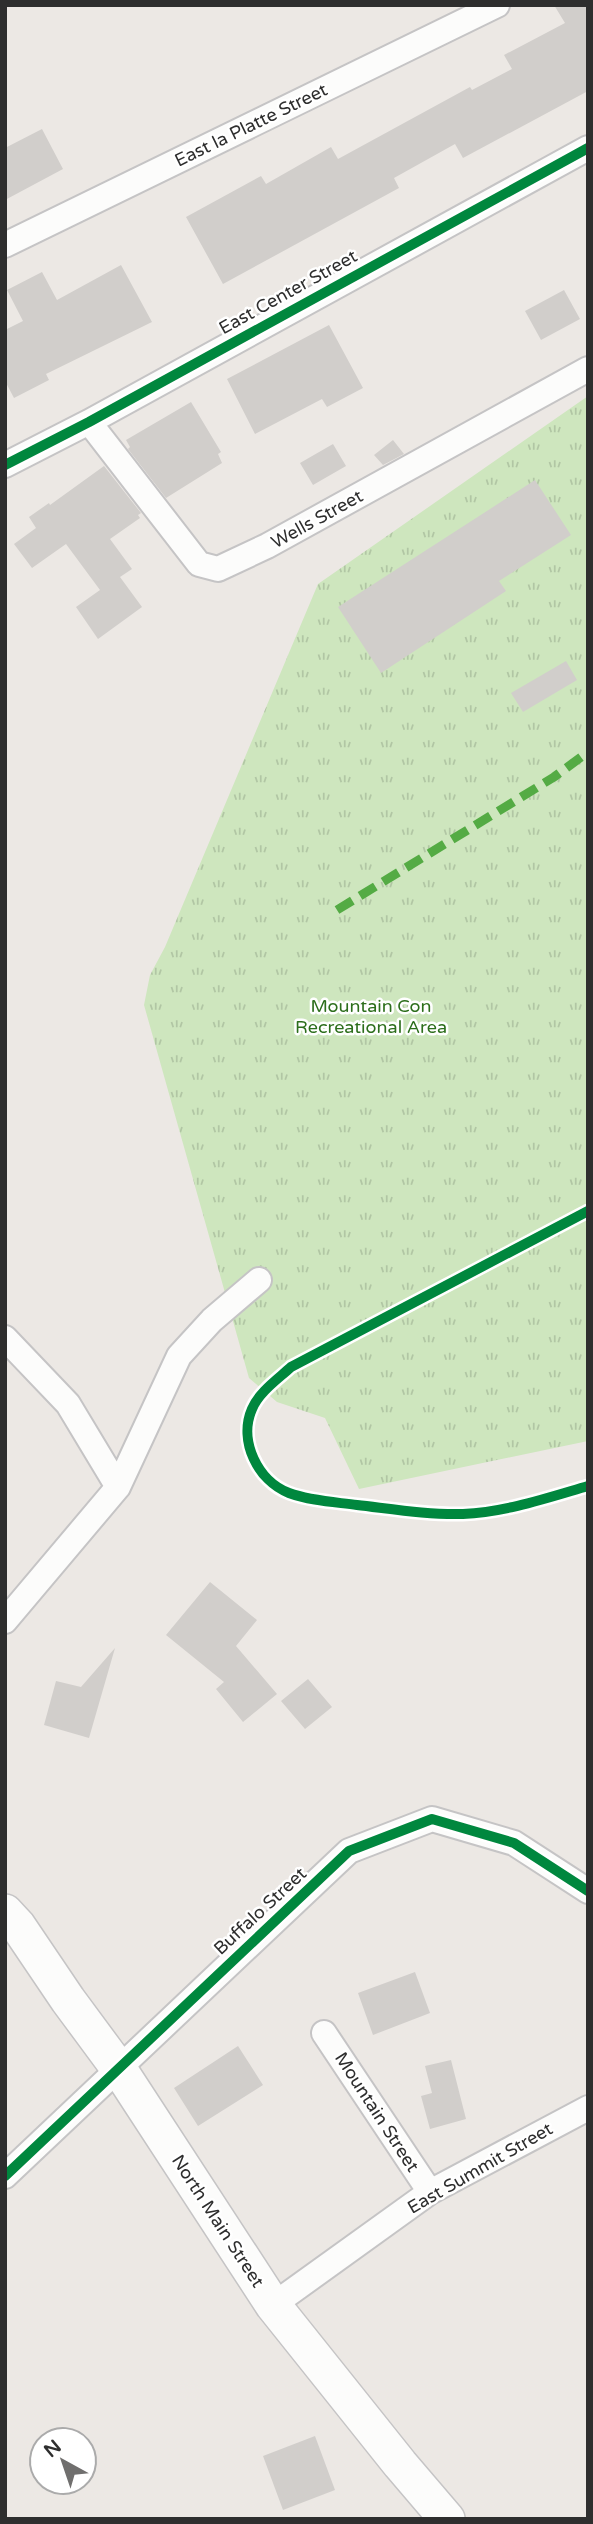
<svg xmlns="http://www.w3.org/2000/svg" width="593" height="2524" viewBox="0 0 593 2524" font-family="'Varela Round',sans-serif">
<defs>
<pattern id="grass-tufts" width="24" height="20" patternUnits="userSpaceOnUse" patternTransform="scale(1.75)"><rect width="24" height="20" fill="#cee6be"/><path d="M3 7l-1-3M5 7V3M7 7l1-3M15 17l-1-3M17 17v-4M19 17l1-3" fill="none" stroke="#b1c6a4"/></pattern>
</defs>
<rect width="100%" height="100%" fill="#ece8e4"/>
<path fill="url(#grass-tufts)" d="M588 396V1441L359 1489 325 1418 277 1402 249 1378 144 1005 150 975 165 947 318 584Z"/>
<path fill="#d1cecb" d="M554 5H588V91L463 158 455 144 394 178 399 188 223 284 186 217 261 176 266 184 331 147 338 159 470 87 472 90 512 69 504 55 565 23Z
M42 129 63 169 5 200V148Z
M121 265 152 322 46 374 49 380 14 398 5 381V330L23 321 7 290 42 272 57 300Z
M564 290 580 319 541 340 525 311Z
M329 325 363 388 327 407 322 399 255 434 227 379Z
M191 402 221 452 218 454 222 463 166 498 128 449 130 447 126 440Z
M393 440 404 454 383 465 374 455Z
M333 444 346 466 313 485 300 463Z
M104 466 141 513 138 515 140 518 110 539 132 569 120 577 142 607 98 639 76 607 100 590 66 544 32 568 14 544 36 528 29 517 49 503 50 505Z
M535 480 571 535 499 581 506 591 381 673 338 607Z
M566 661 577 680 523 712 511 693Z
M210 1582 257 1620 236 1646 277 1694 243 1722 216 1689 224 1682 166 1635Z
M115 1648 89 1738 44 1725 56 1681 81 1687Z
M308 1679 332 1707 305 1729 281 1701Z
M415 1972 430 2013 373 2035 358 1993Z
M238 2046 263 2085 198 2126 174 2088Z
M451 2060 466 2119 430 2129 421 2096 432 2093 425 2066Z
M315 2436 335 2490 283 2510 263 2456Z"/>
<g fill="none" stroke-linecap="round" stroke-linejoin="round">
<defs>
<path id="street" d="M5 245 497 5
M89 422 199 564 218 569 267 546 588 369
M5 465 89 422 588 148
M5 1338 68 1404 118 1487
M5 1621 118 1487 179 1356 212 1320 259 1280
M324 2033 430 2192
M5 2176 349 1851 432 1819 514 1843 588 1891
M273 2305 430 2192 588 2108"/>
<path id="secondary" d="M5 1912 18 1926 68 2000 119 2069 273 2305 400 2464 447 2519"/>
</defs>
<use href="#street" stroke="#c5c4c5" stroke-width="28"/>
<use href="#secondary" stroke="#c5c4c5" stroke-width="38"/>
<use href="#street" stroke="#fcfcfb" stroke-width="24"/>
<use href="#secondary" stroke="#fcfcfb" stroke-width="35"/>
<path stroke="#54ab44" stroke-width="9" stroke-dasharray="18 9" stroke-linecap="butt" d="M337 910 554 777 588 752"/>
<defs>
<path id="cycleway" d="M5 465 89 422 588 148
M588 1211 291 1367C278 1379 259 1392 252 1409 238 1441 258 1481 289 1493 311 1501 335 1502 357 1505 392 1509 428 1515 463 1514 506 1512 547 1498 588 1486
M5 2176 349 1851 432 1819 514 1843 588 1891"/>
</defs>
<use href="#cycleway" stroke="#fff" stroke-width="15"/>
<use href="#cycleway" stroke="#00873e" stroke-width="10"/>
</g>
<g text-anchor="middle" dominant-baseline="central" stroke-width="5" stroke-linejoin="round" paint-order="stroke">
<g font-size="18" fill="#2e2e2e" stroke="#fff">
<text transform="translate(251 125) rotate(-26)">East la Platte Street</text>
<text transform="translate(288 292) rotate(-29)">East Center Street</text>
<text transform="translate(317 519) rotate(-29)">Wells Street</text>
<text transform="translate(260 1911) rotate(-43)">Buffalo Street</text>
<text transform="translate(377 2112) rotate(57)">Mountain Street</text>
<text transform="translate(480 2168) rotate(-30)">East Summit Street</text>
<text transform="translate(218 2221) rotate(57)">North Main Street</text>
</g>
<g font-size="18" fill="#2c6e1b" stroke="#fff">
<text x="371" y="1006">Mountain Con<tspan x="371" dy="21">Recreational Area</tspan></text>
</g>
</g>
<rect width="593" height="2524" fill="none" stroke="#2e2e2e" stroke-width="14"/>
<g transform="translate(63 2461) rotate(320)"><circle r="33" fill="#ffffff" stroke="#ababab" stroke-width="2"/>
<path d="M0-5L12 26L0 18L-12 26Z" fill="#706f6e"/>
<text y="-10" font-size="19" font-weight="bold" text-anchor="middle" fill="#2e2e2e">N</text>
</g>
</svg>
